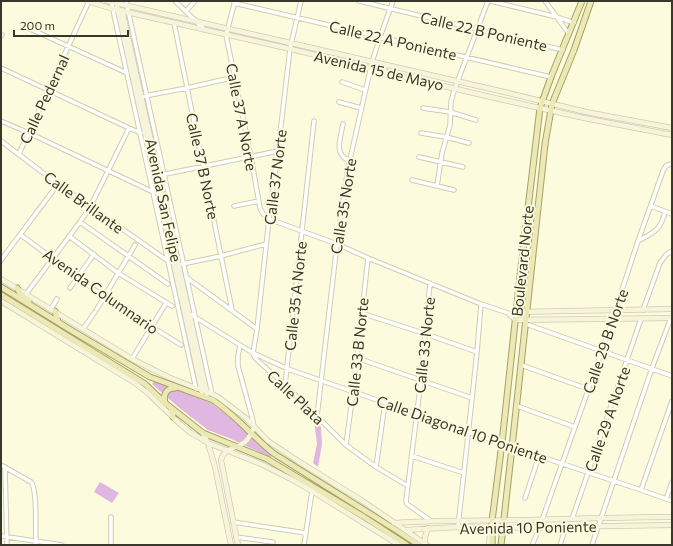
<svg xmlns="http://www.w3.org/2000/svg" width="673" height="546" viewBox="0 0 673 546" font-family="Commissioner,sans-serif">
<rect width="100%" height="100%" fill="#fdfbdd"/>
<path fill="#dfb7e0" d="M154 381 211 403 241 426 273 456 270 457 229 438 208 430 177 406 152 384Z
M314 420 321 427 322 444 318 467 313 463 317 444Z
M100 482 119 493 112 503 94 492Z"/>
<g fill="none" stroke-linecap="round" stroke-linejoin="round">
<defs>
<path id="street" d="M111 1 196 389
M126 1 212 394
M175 1 205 30
M235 1 226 35 251 157 260 208C262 213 264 216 269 219L337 244 368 258 481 304 508 313 515 320
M359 1 563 50
M490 1 557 17 574 23
M545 1 569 34
M234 3 551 77
M186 11 195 1
M174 23 232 310
M26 27 127 73
M1 36 2 35
M1 68 129 128 141 133
M342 82 365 90
M139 97 187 88 235 77
M339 102 361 108
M423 108 450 112 476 120
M1 121 29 133 153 192
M343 124C341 137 333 155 349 160
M421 133 446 137 469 143
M1 141 58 184 168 261
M19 154 89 1
M419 157 463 167
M156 176 278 151
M412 180 454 190
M437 186 442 153 450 125 451 101 455 88 488 1
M234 206 259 201
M651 206 672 214
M80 222 168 284
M21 235 104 297 181 345
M69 236 118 273 172 306
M638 241C654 232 660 231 665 212
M1 260 58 184
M182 264 221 256 266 244
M186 277 257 329
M430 283 421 380 406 501 407 504 431 521
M70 288 94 254
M26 294 80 222 90 207 108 171 129 128
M51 309 57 299
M97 309 135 245
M643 310 660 263 666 255 672 251
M361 313 426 334 477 352
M190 314 253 353 288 369 512 447 641 490 672 501
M526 324 672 376
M83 329 95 312
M240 345 238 356V366L252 417 254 426
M253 353 257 329 269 219 278 151 290 49 301 1
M253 353 254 356 257 360 285 385 346 445 376 467 408 486
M357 358 472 398
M132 359 166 303
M521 365 588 389
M285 385 314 121
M517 406 575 427
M317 416 337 244 348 168 372 62 380 37 393 1
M346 445 353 392 368 258
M412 456 464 473
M1 465 31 482C38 490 35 533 36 545
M376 467 385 403
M5 468 7 545
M641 490 672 401
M525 498 539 456
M666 499 672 482
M572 519 641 319
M542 520 602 351 638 241 663 171 666 166 670 164
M233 522 306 533
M458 527 477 352 481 304
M1 536 62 545
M236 537 273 542
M111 545V517
M304 545 312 491 313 489
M532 545 540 527
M560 545 566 527
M592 545 652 368 671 318"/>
<path id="secondary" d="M87 1 113 9 286 48 371 68 409 78 495 98 584 118 672 135
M107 1 500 91 586 112 672 128
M116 1 202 392
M122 10 207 394
M1 279 132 359 168 377 188 385 212 394 218 397 247 419 268 441 298 461 361 500 427 545
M1 301 135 383 149 394 181 425 191 433 200 438 208 443 261 464 291 479 312 491 399 545
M516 312 672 309
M515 320 672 318
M203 433 208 443 215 467 231 545
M394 523C438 520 481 521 525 520 574 519 623 517 672 517
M405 530 458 527 498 528 672 525
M425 544V537L428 528
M238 545 221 460C224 447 238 449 246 441 250 437 252 432 254 427
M489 545 490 531"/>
<path id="primary" d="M1 287 74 332 150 377 213 400C227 410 240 422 252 434 260 441 267 449 276 455L396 530 419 545
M17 288 21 295 29 301
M1 295 145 384 165 403 203 433 267 459 364 517 407 545
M55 311 58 322
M165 403C163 395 166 388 175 388
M171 408 173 417
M492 545C493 537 491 529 492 521L502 443 521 267 540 108 551 77 582 1
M501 545 512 447 545 144 552 104 574 50 591 1"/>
</defs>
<use href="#street" stroke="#cfcdb0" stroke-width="5.5"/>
<use href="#secondary" stroke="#cfcdb0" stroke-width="6"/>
<use href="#primary" stroke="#a6a266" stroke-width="7"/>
<use href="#street" stroke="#fff" stroke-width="3.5"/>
<use href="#secondary" stroke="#f6f4db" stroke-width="4.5"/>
<use href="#primary" stroke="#ede9b6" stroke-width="5"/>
</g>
<g text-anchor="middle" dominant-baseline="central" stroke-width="4" stroke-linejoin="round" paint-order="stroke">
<g font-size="15" fill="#38372b" stroke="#fdfbdd">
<text transform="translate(484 31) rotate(13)">Calle 22 B Poniente</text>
<text transform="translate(393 40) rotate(13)">Calle 22 A Poniente</text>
<text transform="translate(379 70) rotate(13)">Avenida 15 de Mayo</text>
<text transform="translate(44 99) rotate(-65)">Calle Pedernal</text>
<text transform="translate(242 117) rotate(79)">Calle 37 A Norte</text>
<text transform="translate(203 166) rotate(78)">Calle 37 B Norte</text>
<text transform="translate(275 177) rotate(-83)">Calle 37 Norte</text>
<text transform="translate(164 200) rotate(78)">Avenida San Felipe</text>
<text transform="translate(84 202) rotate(36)">Calle Brillante</text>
<text transform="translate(343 206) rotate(-81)">Calle 35 Norte</text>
<text transform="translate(522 261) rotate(-84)">Boulevard Norte</text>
<text transform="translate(101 291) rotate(35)">Avenida Columnario</text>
<text transform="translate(295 296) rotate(-84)">Calle 35 A Norte</text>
<text transform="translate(605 341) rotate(-71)">Calle 29 B Norte</text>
<text transform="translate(424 345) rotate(-84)">Calle 33 Norte</text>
<text transform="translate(357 352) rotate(-84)">Calle 33 B Norte</text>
<text transform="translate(296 397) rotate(43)">Calle Plata</text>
<text transform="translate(607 419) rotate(-71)">Calle 29 A Norte</text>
<text transform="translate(462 429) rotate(19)">Calle Diagonal 10 Poniente</text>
<text transform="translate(528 527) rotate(-1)">Avenida 10 Poniente</text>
</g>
</g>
<rect width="673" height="546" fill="none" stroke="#38372b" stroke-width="4"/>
<path d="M14 30v6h114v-6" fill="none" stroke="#38372b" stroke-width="2"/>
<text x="20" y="30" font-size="12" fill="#38372b" stroke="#fdfbdd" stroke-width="3" paint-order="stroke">200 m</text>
</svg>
